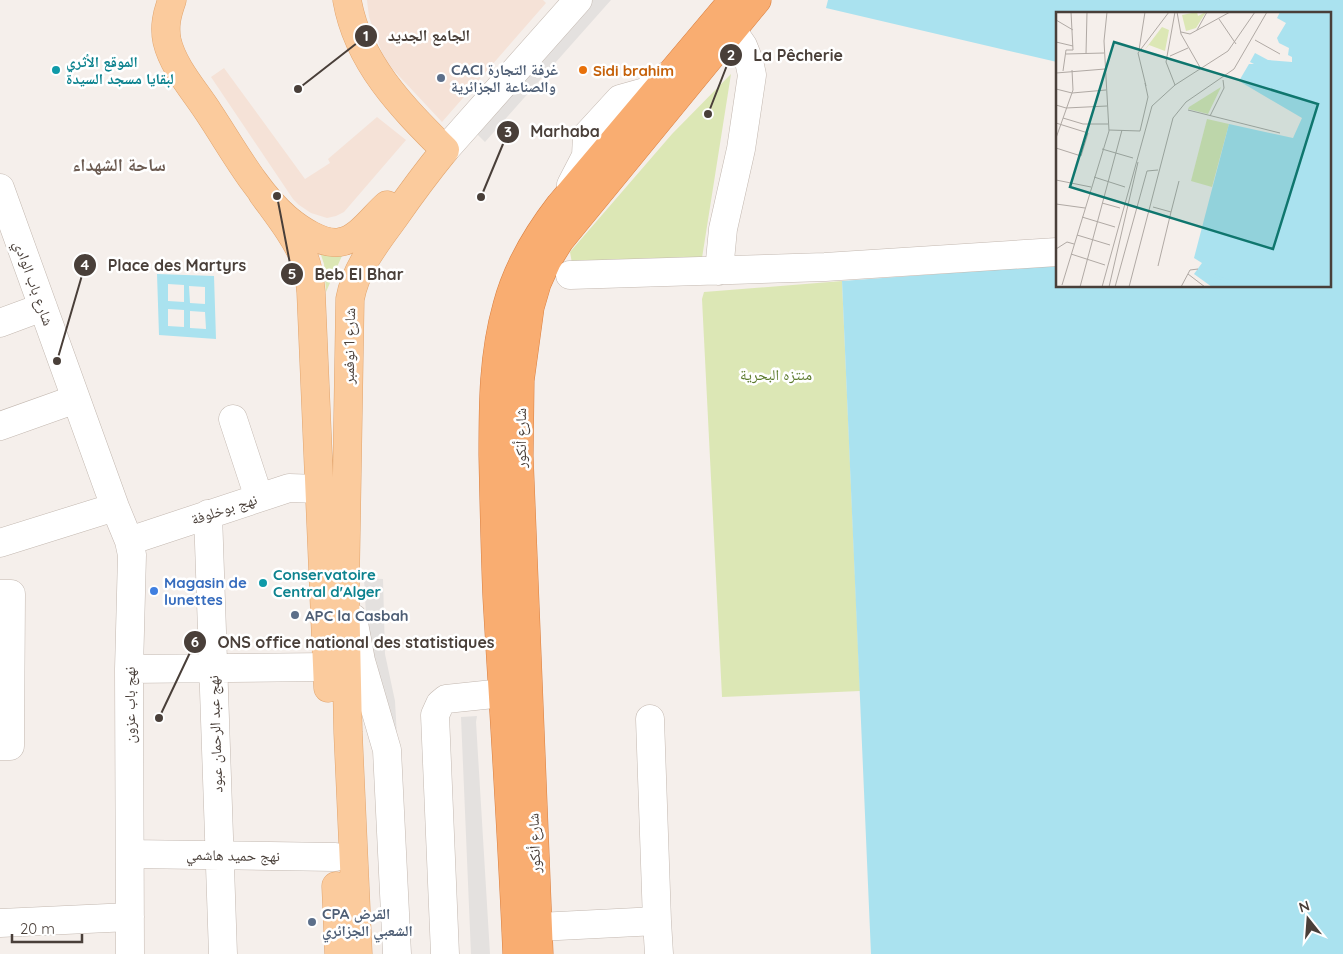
<svg xmlns="http://www.w3.org/2000/svg" width="1343" height="954" viewBox="0 0 1343 954" font-family="Quicksand,'Noto Naskh Arabic',sans-serif">
<rect width="100%" height="100%" fill="#f5efeb"/>
<path fill="#f5e2d7" d="M367 0H543L546 3 442 122 385 61 369 17Z
M224 68 305 179 330 163 328 159 377 117 406 140 344 212 336 216 327 218 311 213 299 205 293 199 211 77Z"/>
<path fill="#dce7b5" d="M731 74 702 258 573 269 570 252 672 134Z
M317 243 345 249 326 292 324 264Z
M842 281 860 691 722 697 702 299 704 292Z"/>
<path fill="#e4e1df" d="M592 0H611L485 142 475 132Z
M364 578 383 579 385 654 395 701 398 755 368 653Z
M477 716 476 722 490 954H471L461 717Z"/>
<path fill="#aae2ef" fill-rule="evenodd" d="M828 0H1343V954H871L842 281 1057 265V286H1329V14H1057V62L826 8Z
M157 274 214 276 216 339 159 335ZM168 284 184 285V302L168 301ZM189 286 205 287V304L190 303ZM168 309 184 310V327L168 326ZM190 311 205 312 206 329 190 328Z"/>
<g fill="none" stroke-linecap="round" stroke-linejoin="round">
<defs>
<path id="minor" d="M445 150 578 0
M571 185 586 156 587 135 620 99 645 92 666 76
M0 188 115 507 129 541 132 555 129 669 130 954
M719 271 723 229 741 149 752 75 749 61 743 46 732 30
M570 275 825 267 1057 252
M0 323 43 307
M233 419 259 498
M0 426 76 399
M208 514 223 954
M129 541 289 488 319 489
M0 543 115 507
M0 594H11L10 746H0
M353 618 361 661 387 750 397 954
M129 669 327 667
M130 854 335 857
M657 921 659 954
M0 923 130 917
M538 927 657 921 650 719
M445 954 435 715 440 704 446 699 503 693"/>
<path id="major" d="M172 0C167 14 164 26 167 41 173 67 195 91 209 113 231 146 256 192 286 218 299 229 322 245 340 242 358 240 373 217 387 205
M347 0C358 63 402 107 445 150 427 172 410 195 394 218 376 243 356 267 350 299L345 590 348 732 358 954
M262 193C277 214 295 236 305 260 309 270 310 281 311 292L328 688
M336 886 339 954"/>
<path id="highway" d="M517 954C512 835 504 716 497 597 495 550 494 502 493 455 493 405 493 355 507 306 517 268 536 236 560 205L733 0
M539 954 519 456 520 380 530 307 537 283 547 261 560 240 757 0"/>
</defs>
<use href="#minor" stroke="#c3b8b0" stroke-width="29"/>
<use href="#major" stroke="#e1a46d" stroke-width="29"/>
<use href="#highway" stroke="#d97f40" stroke-width="29"/>
<use href="#minor" stroke="#fff" stroke-width="28"/>
<use href="#major" stroke="#fbcb9d" stroke-width="28"/>
<use href="#highway" stroke="#f9ad71" stroke-width="28"/>
</g>
<g fill="#0f9aa8" stroke="#fff" stroke-width="2">
<circle cx="56" cy="70" r="5"/>
<circle cx="263" cy="583" r="5"/>
</g>
<circle fill="#e8710a" stroke="#fff" stroke-width="2" cx="583" cy="70" r="5"/>
<g fill="#5c6f8a" stroke="#fff" stroke-width="2">
<circle cx="441" cy="78" r="5"/>
<circle cx="295" cy="615" r="5"/>
<circle cx="312" cy="922" r="5"/>
</g>
<circle fill="#3f7fe0" stroke="#fff" stroke-width="2" cx="154" cy="591" r="5"/>
<g text-anchor="middle" dominant-baseline="central" stroke-width="5" stroke-linejoin="round" paint-order="stroke">
<g font-size="15" font-weight="bold" fill="#0d838f" stroke="#fff" text-anchor="start">
<text x="66" y="61">الموقع الأثري<tspan x="66" dy="17">لبقايا مسجد السيدة</tspan></text>
<text x="273" y="574">Conservatoire<tspan x="273" dy="17">Central d'Alger</tspan></text>
</g>
<g font-size="15" font-weight="bold" fill="#4e5e75" stroke="#fff" text-anchor="start">
<text x="451" y="69">CACI غرفة التجارة<tspan x="451" dy="17">والصناعة الجزائرية</tspan></text>
<text x="305" y="615">APC la Casbah</text>
<text x="322" y="913">CPA القرض<tspan x="322" dy="17">الشعبي الجزائري</tspan></text>
</g>
<g font-size="15" font-weight="bold" fill="#c56008" stroke="#fff" text-anchor="start">
<text x="593" y="70">Sidi brahim</text>
</g>
<g font-size="15" fill="#493f39" stroke="#fff">
<text transform="translate(34 283) rotate(70)">شارع باب الوادي</text>
<text transform="translate(349 346) rotate(-89)">شارع 1 نوفمبر</text>
<text transform="translate(520 438) rotate(-90)">شارع أنكور</text>
<text transform="translate(224 509) rotate(-18)">نهج بوخلوفة</text>
<text transform="translate(129 705) rotate(-90)">نهج باب عزون</text>
<text transform="translate(215 734) rotate(-92)">نهج عبد الرحمان عبود</text>
<text transform="translate(534 843) rotate(-92)">شارع أنكور</text>
<text transform="translate(233 855) rotate(1)">نهج حميد هاشمي</text>
</g>
<g font-size="15" fill="#5b7a2d" stroke="#fff">
<text x="776" y="374">منتزه البحرية</text>
</g>
<g font-size="15" font-weight="bold" fill="#366cbe" stroke="#fff" text-anchor="start">
<text x="164" y="582">Magasin de<tspan x="164" dy="17">lunettes</tspan></text>
</g>
<g font-size="18" font-weight="bold" fill="#6b5a50" stroke="#fff">
<text x="119" y="164">ساحة الشهداء</text>
</g>
</g>
<g transform="translate(1056 12)">
<rect width="275" height="275" fill="#f5efeb"/>
<path d="M141 0 142 4 150 0 140 16 130 19 126 3ZM106 15 113 18 109 39 93 33 87 40ZM165 75 152 102 132 97 133 95ZM151 107 173 112 156 175 135 169Z" fill="#dce7b5"/>
<path d="M224 0H275V275H156L138 262 146 251 138 246 173 112 237 126 246 106 183 69 193 52H198L194 50 199 41 212 48 236 50V45L232 43 233 36 223 31 221 26 230 11 221 6Z" fill="#aae2ef"/>
<path fill="none" stroke="#aae2ef" stroke-width="2.5" d="M145 258 186 275"/>
<path fill="none" stroke="#b0a9a4" stroke-width="1" d="M121 0 125 22 145 57M163 7 180 32M0 8 17 18M141 18 151 0M125 20 134 22 174 0M199 28 224 42M0 30 17 34M83 38 89 0M10 42 48 41M30 42 31 0M114 44 132 36M7 59 10 38H17L15 0M0 61 49 57M119 73 172 39 199 0M90 74 82 41 113 0M0 77 16 81 50 78M0 93 10 96 51 94M132 98 224 121M154 104 168 76 167 68M7 106 27 112H52M0 111 32 121 25 144 0 136M53 118 84 119M84 119 92 85 89 71M0 126 17 78 16 58M46 137 77 146M38 165 69 175M0 168 35 175M46 191 64 196M0 192 29 196M97 195 115 200 123 169M26 205 59 215M21 223 54 233M0 237 11 230 18 232M15 242 49 253M102 254 115 200M132 262 149 275M6 273 53 119 48 29 51 0M24 275 66 118M46 275 96 94 119 73 110 50 119 0M53 275 82 150M59 275 91 159 102 158M73 275 117 106 130 90 178 57 211 0M125 275 134 258 142 257"/>
<path fill="#0f766e" fill-opacity="0.15" stroke="#0f766e" stroke-width="2.5" d="M58 30 262 92 217 237 14 175Z"/>
<rect width="275" height="275" fill="none" stroke="#493f39" stroke-width="2.5"/>
</g>
<path fill="none" stroke="#493f39" stroke-width="2" d="M298 89L366 36M708 114L731 55M481 197L508 132M57 361L85 265M277 196L292 274M159 718L195 642"/>
<g fill="#493f39" stroke="#fff" stroke-width="2">
<circle cx="298" cy="89" r="5"/>
<circle cx="708" cy="114" r="5"/>
<circle cx="481" cy="197" r="5"/>
<circle cx="57" cy="361" r="5"/>
<circle cx="277" cy="196" r="5"/>
<circle cx="159" cy="718" r="5"/>
<circle cx="366" cy="36" r="12"/>
<circle cx="731" cy="55" r="12"/>
<circle cx="508" cy="132" r="12"/>
<circle cx="85" cy="265" r="12"/>
<circle cx="292" cy="274" r="12"/>
<circle cx="195" cy="642" r="12"/>
</g>
<g font-size="15" text-anchor="middle" font-weight="bold" fill="#fff">
<text x="366" y="41">1</text>
<text x="731" y="60">2</text>
<text x="508" y="137">3</text>
<text x="85" y="270">4</text>
<text x="292" y="279">5</text>
<text x="195" y="647">6</text>
</g>
<g font-size="16" text-anchor="middle" font-weight="bold" fill="#493f39" stroke="#fff" stroke-width="5" stroke-linejoin="round" paint-order="stroke">
<text x="429" y="41">الجامع الجديد</text>
<text x="798" y="61">La Pêcherie</text>
<text x="565" y="137">Marhaba</text>
<text x="177" y="271">Place des Martyrs</text>
<text x="359" y="280">Beb El Bhar</text>
<text x="356" y="648">ONS office national des statistiques</text>
</g>
<g transform="translate(1308 919) rotate(343)" stroke="#ffffff" stroke-width="4" paint-order="stroke">
<path d="M0-4L9 19L0 12L-9 19Z" fill="#493f39"/>
<text y="-8" font-size="14" font-weight="bold" text-anchor="middle" fill="#493f39">N</text>
</g>
<path d="M12 934v8h70v-8" fill="none" stroke="#493f39" stroke-width="2.5"/>
<text x="20" y="934" font-size="15" fill="#493f39" stroke="#ffffff" stroke-width="4" paint-order="stroke">20 m</text>
</svg>
